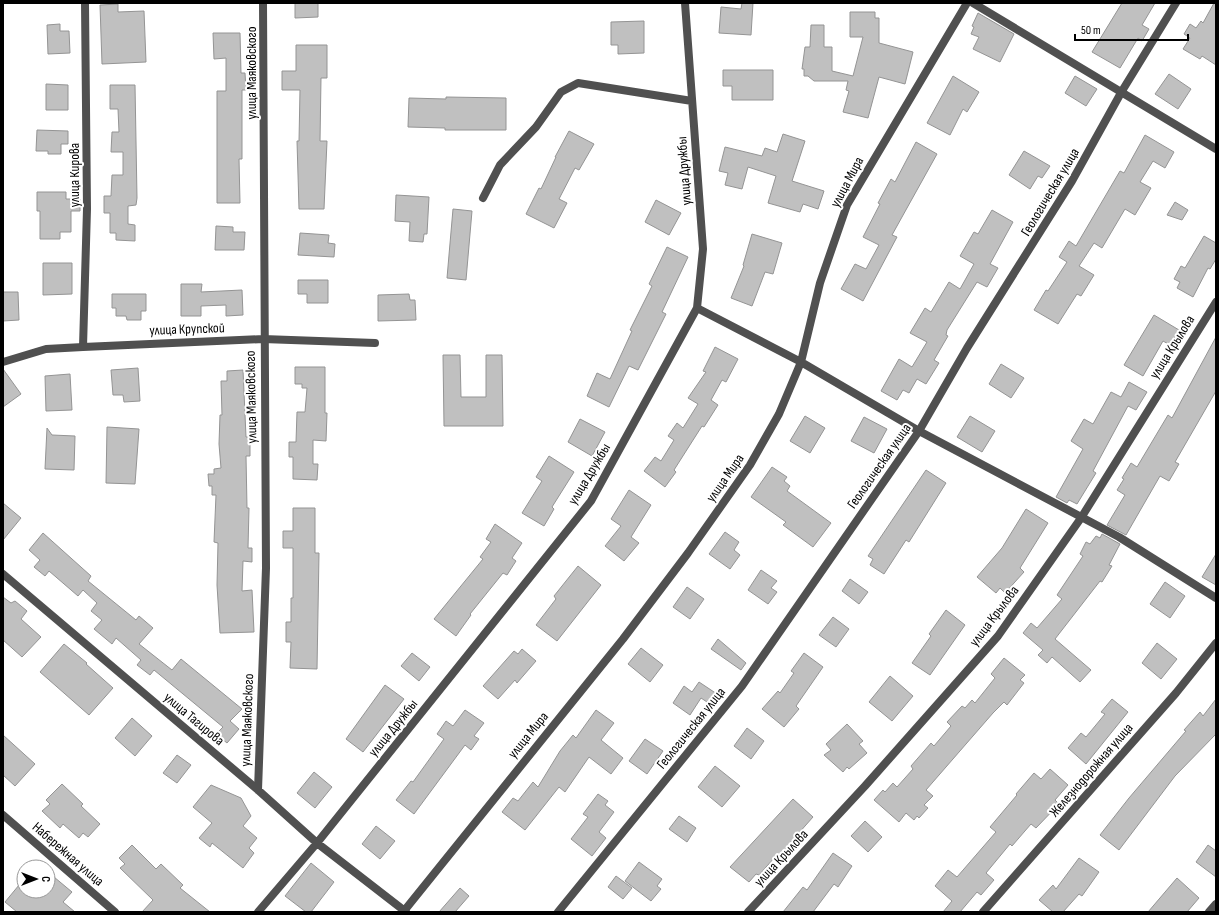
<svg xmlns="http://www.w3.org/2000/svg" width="1219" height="915" viewBox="0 0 1219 915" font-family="'Sofia Sans Condensed',sans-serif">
<rect width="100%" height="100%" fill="#fff"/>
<path fill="#c0c0c0" stroke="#949494" d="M295 3H318V17L295 18Z
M742 3H753L751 35 719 33 721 7 741 9Z
M1122 3H1155L1142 25 1149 29 1142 41 1138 38 1120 68 1092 52Z
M1214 3H1216V65L1202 56 1200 59 1183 49 1190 38 1184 34 1190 24 1196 28 1201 21 1203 23Z
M118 4V12L144 11 146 62 102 64 100 5Z
M850 12H875V18H879V43L913 52 905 84 879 77 868 118 843 112 849 91 846 90 848 81H814L808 76H804V69H802L805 47H810L811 25H824V47H832V71L853 76 863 37H850Z
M978 13 1014 34 1000 62 973 49 979 37 971 34 974 27 972 26Z
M644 21V53L618 54V45H611V22Z
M60 24V31H69L70 53 48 54 47 25Z
M213 33H240L241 73H245L246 90H242V159H239L240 203H217V91H226V58L214 59Z
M296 45H327V78H321L320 141H327L324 209H299L297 141H299L300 90H282V71H296Z
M723 70H773V100H732V86H723Z
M1169 74 1191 89 1178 109 1155 94Z
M953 76 979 92 967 112 963 109 950 135 927 123Z
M1075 76 1097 89 1086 106 1065 93Z
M46 84 68 85V110H46Z
M110 85H135L137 198 136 205 128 206V224L135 225V241L116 240V233H110V213H104V196H111L112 175H123V152H111L112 132H119L118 109H110Z
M446 97 506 98V130H445V128L408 127 409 98 446 99Z
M37 130 68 131V144H61V154H48V151H36Z
M569 131 594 144 579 170 575 168 559 199 567 203 554 228 526 214 539 188 541 189 556 157H555Z
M783 134 805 141 792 181 824 191 818 209 803 204 800 212 768 203 776 176 748 167 742 189 725 185 728 173 719 171 725 147 762 156 765 148 777 152Z
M1145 135 1174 152 1165 168 1153 161 1140 182 1151 188 1135 215 1125 209 1102 248 1094 243 1079 266 1094 275 1081 296 1077 294 1058 324 1034 310 1046 290 1048 291 1067 262 1059 257 1069 241 1076 246 1120 171 1124 173Z
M916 142 937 154 892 235 897 237 863 301 841 289 855 264 866 269 879 245 863 237 880 204 878 203 891 179 895 182Z
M1024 151 1050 166 1042 178 1038 176 1030 189 1009 175Z
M37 192H66V199H80V211H71V232H60V239H40V211H37Z
M396 195 429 197 427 234H424L423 242 409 241 410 222 395 221Z
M656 200 681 213 669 235 645 222Z
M1175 202 1188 210 1182 220 1167 215Z
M453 209 472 211 466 280 447 278Z
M992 210 1013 222 990 264 998 268 987 287 977 282 947 330 946 335 948 336 934 360 939 363 926 384 917 379 909 393 903 390 897 400 881 391 899 359 912 367 927 342 910 333 925 308 931 312 949 282 960 289 974 264 960 256 974 232 978 234Z
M216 226 233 227V232H245L244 250H215Z
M300 233 329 235 328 243 335 244 334 257 298 255Z
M752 234 782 243 773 274 765 272 752 306 731 298 744 266 743 265Z
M1204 236 1216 243V259L1210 269 1208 268 1193 297 1177 288 1180 282 1174 279 1181 266 1185 268Z
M667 247 688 257 662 312 666 314 638 370 629 366 609 407 587 396 597 373 610 379 632 331 630 330 652 286 649 284Z
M43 263H72V294L43 295Z
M298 280H328V303H307V294H298Z
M181 284H202L201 292 242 290 243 315 226 316V305L201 306V316H181Z
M3 292H18L19 320 3 321Z
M112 294H146V311H141V320H127L126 316H116V308H112Z
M409 294 410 300H415L416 320 378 321V295Z
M1154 315 1179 330 1170 345 1163 341 1143 376 1124 365Z
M1216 337V391L1175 462 1179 464 1169 481 1160 476 1126 535 1107 525 1125 495 1117 490 1124 479 1122 478 1131 463 1137 467 1168 415 1172 418Z
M715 347 738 359 726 382 722 380 711 400 718 405 704 427 702 426 674 470 676 472 665 487 644 471 655 457 661 461 674 440 668 436 677 423 683 428 698 404 688 398 706 372 703 371Z
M443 355H460L461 397H486V355H502L503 426H444Z
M1001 364 1024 378 1011 398 989 384Z
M295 367H325V413H327L326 441 313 440V464H318L317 480 293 479V457H289V442H296L297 412H305L307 388H302V384H295Z
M138 368 140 401 124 402 123 395H113L111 370Z
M3 369 21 394 3 407Z
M243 370 246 437H250V456H246L247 508H249L248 548H252V562L243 561 242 591 252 590 254 632 220 633 217 585 218 543 214 542 216 495H212V486H209L208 474H214V469L221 468 219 444 220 415H222L221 381H227V371Z
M70 374 72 410 46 411 45 376Z
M1129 382 1147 392 1136 410 1128 406 1093 471 1096 473 1077 504 1069 500 1067 503 1056 497 1083 449 1071 441 1084 419 1093 424 1111 392 1121 397Z
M805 416 825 428 810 453 790 441Z
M970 416 995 431 982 452 957 437Z
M864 417 887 429 874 453 851 441Z
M580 419 605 432 592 456 568 442Z
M107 427 139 429 135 484 106 483Z
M47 428 52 435 75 436 74 470 45 469Z
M549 456 574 472 552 507 554 509 544 526 522 513 542 481 536 477Z
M772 467 787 477 784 481 790 486 787 491 831 523 813 547 783 525 786 522 751 497Z
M926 470 946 483 909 542 906 540 884 574 870 565 873 559 868 556Z
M629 490 651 505 631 537 639 543 624 561 605 546 621 526 611 519Z
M3 503 21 518 3 540Z
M293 508H315V553H319L317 669 290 668 291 642H286V622H291V598H293V548H283V531H293Z
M1026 509 1048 523 1020 568 1024 572 1005 593 1000 588 996 593 977 577 1002 548Z
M495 524 522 543 512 558 516 561 507 575 503 573 470 614 471 615 456 636 434 619 483 559 480 557 491 542 486 539Z
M725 532 739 542 734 550 740 555 730 569 709 554Z
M43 533 91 576 88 581 136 620 139 616 153 628 139 644 172 670 181 659 242 709 230 721 239 729 227 743 216 734 223 727 154 670 150 675 137 665 141 660 116 638 112 644 94 629 102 620 91 611 97 603 83 590 78 596 49 571 45 576 34 567 40 560 29 550Z
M1102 534 1120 544 1109 565 1112 566 1102 582 1100 581 1055 639 1091 670 1080 682 1052 657 1047 663 1038 655 1043 650 1023 633 1031 623 1037 628 1062 599 1057 595 1083 556 1080 554 1086 542 1090 544 1096 536 1100 538Z
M1216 554V585L1202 577Z
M578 566 601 585 557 641 536 625 556 599 554 596Z
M761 570 777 581 771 588 777 592 768 604 748 590Z
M850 579 868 592 859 604 842 591Z
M1165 582 1185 596 1170 618 1150 604Z
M687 587 704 599 690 619 673 607Z
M3 597 11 603 15 601 27 611 21 619 41 637 22 657 3 640Z
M946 610 965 625 930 675 912 663 931 636 929 634Z
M833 617 849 629 836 647 819 635Z
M718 639 746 663 741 670 711 649Z
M1157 643 1177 659 1161 679 1142 663Z
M64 644 87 663 86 664 113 688 89 715 40 672Z
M641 648 663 665 650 682 628 664Z
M522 649 536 661 517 683 515 680 498 699 483 686 514 651 518 654Z
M412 653 430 667 419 681 401 666Z
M804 653 823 667 796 706 799 709 784 727 762 709 778 691 780 693 794 673 791 671Z
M1004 658 1025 675 1020 680 1024 683 1007 705 1004 702 993 713 926 790 933 796 924 805 928 808 919 818 917 816 914 820 906 813 899 822 874 800 883 790 885 792 893 783 897 787 913 769 911 766 931 743 934 746 951 726 947 722 962 706 965 708 972 700 975 703 995 678 991 674Z
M890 676 913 696 892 721 869 702Z
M699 682 717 694 710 704 701 698 690 715 673 703 684 686 692 692Z
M385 685 404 699 363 752 346 739Z
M1112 699 1128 712 1086 764 1068 748 1081 733 1086 737 1105 714 1101 712Z
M1216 699V734L1175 776 1119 850 1100 835 1129 798 1186 731 1184 730 1200 712 1203 716Z
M465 710 484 723 474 736 479 739 471 750 465 745 414 814 396 800 411 781 413 782 444 739 437 734 446 721 453 726Z
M596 710 614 723 601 740 623 758 611 774 589 757 565 792 559 787 525 830 502 812 513 798 518 801 533 782 538 787 560 751 573 735 576 738Z
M132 718 152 736 135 756 115 738Z
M847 724 863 741 859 744 867 753 849 769 847 767 843 772 824 755 831 750 826 744Z
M747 728 764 741 751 759 734 746Z
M3 735 35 764 15 786 3 775Z
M645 739 663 751 647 774 629 761Z
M177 755 191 765 177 783 163 773Z
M715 766 740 786 722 807 698 787Z
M1050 769 1068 785 1055 800 1059 804 1036 828 1031 824 1012 846 1010 844 986 873 994 880 981 895 977 892 960 912H943L952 901 935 886 948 870 957 877 996 832 990 827 1017 795 1016 794 1034 773 1041 779Z
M314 772 332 787 315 808 297 793Z
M62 784 83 804 81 806 100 824 88 837 83 833 79 838 63 824 60 828 42 811 50 804 46 800Z
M211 785 241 798 251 816 243 826 257 838 249 848 254 853 243 868 212 843 210 847 199 838 212 823 193 807Z
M598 794 608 801 605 805 614 812 599 832 606 838 592 856 571 839 588 817 583 814Z
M793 799 813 817 790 843 793 846 779 861 775 857 759 875 756 874 749 882 730 867Z
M679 816 696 828 687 842 669 829Z
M865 821 882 837 868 852 851 836Z
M376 826 395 841 380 859 362 844Z
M132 845 156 869 161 864 183 885 180 888 210 912H142L153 900 120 868 125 864 119 858Z
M1208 845 1216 851V877L1196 862Z
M833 853 852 866 838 887 834 884 813 912H783L803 887 807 890Z
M1079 858 1099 872 1082 896 1079 894 1063 912H1053L1039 900 1053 885 1056 889Z
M639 862 662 879 657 886 661 889 651 901 625 881Z
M311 863 334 882 311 912H306L285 896Z
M48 872 72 892 63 902 75 912H17L5 902 24 879V891H48Z
M616 876 632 888 623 899 608 887Z
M1177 878 1199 898 1187 912H1148Z
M460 888 469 896 455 912H439Z"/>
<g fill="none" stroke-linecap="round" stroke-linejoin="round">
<path stroke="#505050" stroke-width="8" d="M973 3 1216 149
M483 198 500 165 536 127 561 92 578 83 692 101
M697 308 801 362 919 431 1119 537 1216 598
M83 347 87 209 85 3
M3 362 46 349 83 347 263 339 375 343
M3 574 258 790 317 843 406 912
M258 790 266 568 263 3
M3 815 115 912
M404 911 623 639 688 553 750 465 779 414 801 362 820 283 847 205 967 3
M258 912 317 843 591 501 697 308 703 249 685 3
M558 912 742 686 919 431 967 348 1072 181 1122 91 1176 3
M748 912 865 786 998 636 1081 518 1216 302
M983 912 1176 693 1216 643
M1209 912 1216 904"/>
</g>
<g text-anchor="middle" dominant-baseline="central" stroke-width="4" stroke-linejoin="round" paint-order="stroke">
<g font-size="14" fill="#000" stroke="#fff">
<text transform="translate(251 73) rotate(-90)">улица Маяковского</text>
<text transform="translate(684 171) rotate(-94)">улица Дружбы</text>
<text transform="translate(74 175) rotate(-90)">улица Кирова</text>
<text transform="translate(847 182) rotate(-62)">улица Мира</text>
<text transform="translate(1050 192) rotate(-59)">Геологическая улица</text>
<text transform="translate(187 329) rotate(-2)">улица Крупской</text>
<text transform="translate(1172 347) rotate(-58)">улица Крылова</text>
<text transform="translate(251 397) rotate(-91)">улица Маяковского</text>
<text transform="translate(879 466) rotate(-55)">Геологическая улица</text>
<text transform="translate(589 474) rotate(-59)">улица Дружбы</text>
<text transform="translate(725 478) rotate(-55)">улица Мира</text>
<text transform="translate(994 616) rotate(-53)">улица Крылова</text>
<text transform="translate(194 719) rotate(40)">улица Тагирова</text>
<text transform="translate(247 720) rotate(-88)">улица Маяковского</text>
<text transform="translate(393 728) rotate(-51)">улица Дружбы</text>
<text transform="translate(691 728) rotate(-51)">Геологическая улица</text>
<text transform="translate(528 735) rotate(-51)">улица Мира</text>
<text transform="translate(1091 770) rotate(-49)">Железнодорожная улица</text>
<text transform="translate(68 854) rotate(41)">Набережная улица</text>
<text transform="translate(781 858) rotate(-47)">улица Крылова</text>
</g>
</g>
<rect width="1219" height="915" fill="none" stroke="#000000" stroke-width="8"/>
<g transform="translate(36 879) rotate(90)"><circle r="19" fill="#ffffff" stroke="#999999"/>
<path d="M0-3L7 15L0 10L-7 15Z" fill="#000000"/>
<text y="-6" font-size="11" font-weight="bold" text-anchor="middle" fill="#000000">С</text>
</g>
<path d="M1075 34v6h113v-6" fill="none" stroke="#000000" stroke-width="2"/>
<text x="1081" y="34" font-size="12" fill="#000000" stroke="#ffffff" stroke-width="3" paint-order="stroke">50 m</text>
</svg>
